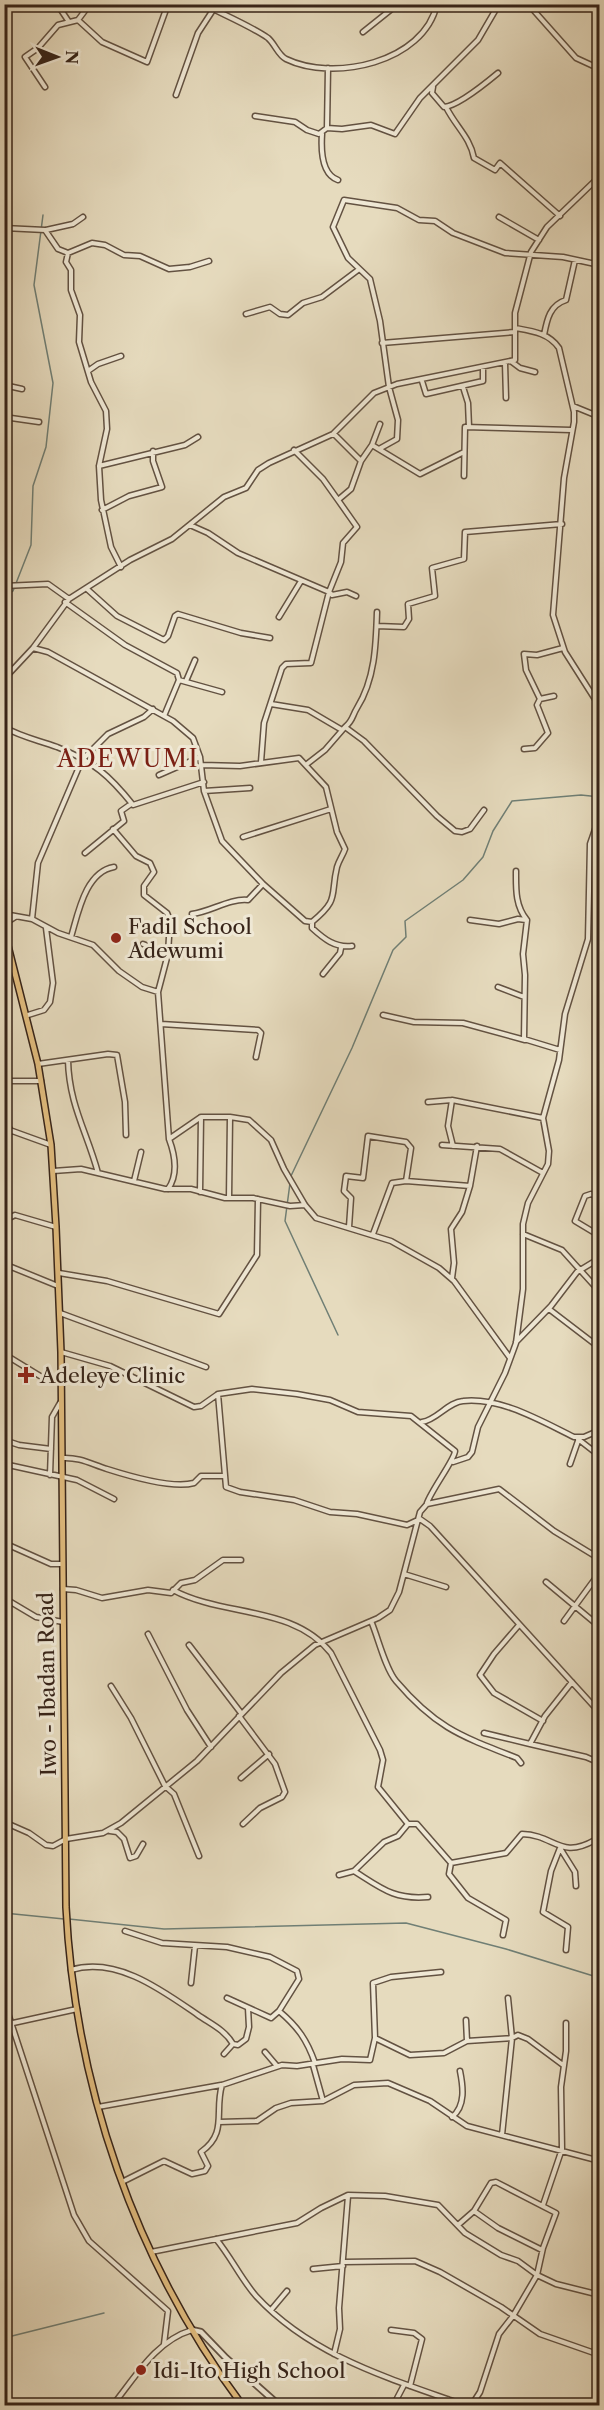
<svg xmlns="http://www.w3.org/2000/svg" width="604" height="2410" viewBox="0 0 604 2410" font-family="'Libre Caslon Text',serif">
<rect width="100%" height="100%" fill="#e6dbbe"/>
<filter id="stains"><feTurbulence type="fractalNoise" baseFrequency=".00333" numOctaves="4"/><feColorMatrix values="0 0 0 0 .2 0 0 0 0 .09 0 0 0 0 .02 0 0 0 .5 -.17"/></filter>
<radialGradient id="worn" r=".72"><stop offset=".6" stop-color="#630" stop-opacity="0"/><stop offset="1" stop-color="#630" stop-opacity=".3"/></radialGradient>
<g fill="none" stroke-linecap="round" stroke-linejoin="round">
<path stroke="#707f75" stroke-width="1.5" d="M4 598 13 591 31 545 33 486 46 447 53 383 34 285 43 215
M290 1178 352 1048 393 950 406 937 405 921 463 880 483 857 493 831 512 801 581 795 600 797
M290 1183 285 1221 338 1335
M4 1913 64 1919
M69 1919 164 1929 406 1923 506 1949 600 1978
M4 2338 104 2313"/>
<defs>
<path id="minor" d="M57 4 69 22
M203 4C222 14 251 26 268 38 275 44 278 55 286 59 333 82 424 63 437 4
M528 4 576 58 600 69
M78 20 102 42 147 62 168 4
M363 32 398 4
M328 68 327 128 342 129 371 125 395 134 420 98 478 40 499 4
M45 87 25 57 38 48 58 25 78 20 90 4
M433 87 432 93 444 107C458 106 486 83 498 73
M176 95 198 33 213 10
M446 107C456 127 470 137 474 158L495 170 500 163 560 216
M255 116 295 122 307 130 319 134 327 128
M322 134C321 149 321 174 338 180
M499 217 539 240
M4 228 45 230 58 249 68 253 66 262 71 270V290L80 315 79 342 91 382 106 411 107 429 99 466 101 500 111 547 121 567
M46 230 73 224 83 217
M68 253 92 243 105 245 124 255 140 256 169 269 190 267 209 261
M246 314 270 307 280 314 288 315 303 303 322 297 358 270
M515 328C532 331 549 333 559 348L574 412V422L564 478 553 615 565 652 600 707
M544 335C547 319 550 305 566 300L575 260
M382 343 515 332
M512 362 520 368 535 372
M505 363 506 398
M88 371 98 364 121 356
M422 381 426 394 483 381V367
M4 385 22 389
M463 387 468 403 469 427
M573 406 600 417
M4 417 39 422
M380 424 372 445 420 474 464 452
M379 449 397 439 398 420 389 387 380 321 370 279 348 258 333 227 344 200 397 208 419 220 435 221 453 233 505 253 563 257 600 265
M294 450 323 479 338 500
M361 461 372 445
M99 466 185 445 198 437
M464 476 465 427 571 430
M102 510 129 496 162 487 153 461V451
M190 525 208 533 238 553 329 592 341 562 343 543 357 527 338 500 351 489 361 461 334 434
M4 586 48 584 69 599
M87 589 117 616 164 640 168 636 175 616 178 614 241 633 270 638
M65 602 125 645 177 673 179 680 164 716
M279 617 301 581
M377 626 404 627 409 619 408 604 435 596 432 568 464 559 465 532 562 524
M33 648 48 652 173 721 193 738 200 757 204 791 222 841 263 884 305 921 312 922
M4 679 33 648 69 599 130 560 172 539 224 497 246 488 258 470 269 463 333 434 374 393 397 384 515 360V313L531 252 547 227 600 176
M179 680 222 692
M186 681 195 660
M554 696 540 699 526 670 524 654 537 655 563 648
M271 704 308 710 342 730
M4 727C21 737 38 740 57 747 94 762 109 775 133 805L204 782
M345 727C353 721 352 716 357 708 375 679 376 645 377 612
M524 749 535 748 548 733 537 705 540 699
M261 762 264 723 282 668 286 664 311 663 329 592 332 595 347 592 356 596
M307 764 325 750 345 727 364 741 437 816 455 831 462 832 470 829 484 810
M202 765 240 766 299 758 326 787 337 832 345 849C343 855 339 860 337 867 330 896 340 899 312 922
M159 775 200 757
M204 791 250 788
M113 829 136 856 150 863 154 872 144 886V895L167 913 170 920 168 954 158 992 169 1139
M243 837 331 809
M85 853 124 821 121 811 131 804
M516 871C516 888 515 906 527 920L523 954 525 975 524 1039 560 1050
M4 914 32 919 58 933 93 945 119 971 142 987 158 992
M192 914C210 912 230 898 248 900L263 884
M32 919 38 863 82 760 108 734 144 717 153 709
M470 920 499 924 518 919 526 920
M312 922V928C324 939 335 948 352 946
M4 924 15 917
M71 937C78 914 85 872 114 867
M143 944 168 954
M323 974 340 953 341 948
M498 987 524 997
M28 1015 44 1010 50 1002 53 983 46 928
M383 1015 414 1022 463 1023 525 1040
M161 1024 258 1030 261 1033 256 1057
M68 1060C69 1105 87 1132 98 1173
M38 1064 108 1054 117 1055 125 1102 126 1135
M4 1081H41
M452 1100 448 1126 453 1146
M428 1102 452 1100 543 1118
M4 1128 51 1145
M4 1137 10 1129
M442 1145 500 1149 543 1173
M53 1171 81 1169 165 1189H191L225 1198H253L290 1206 305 1205
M134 1181 141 1152
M406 1181 470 1186 477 1146
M168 1189C178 1175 175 1155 169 1139L201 1117H230L249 1120 271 1140 284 1169 305 1205 316 1218 391 1241 439 1268 454 1281 510 1358
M200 1192 201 1117
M229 1198 230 1117
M600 1198 591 1194 585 1196 575 1221 600 1236
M7 1223 9 1218 15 1215 56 1227
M349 1227 351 1198 344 1191 346 1176 363 1178 368 1136 406 1142 411 1148 406 1181 392 1183 373 1234
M523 1234 562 1250 600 1292
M4 1264 58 1286
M59 1273 107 1281 219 1314 257 1255 258 1199
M452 1278 454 1263 451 1229 462 1212 470 1186
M549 1309 600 1348
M60 1313 206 1367
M516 1342 551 1306 577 1272 600 1258
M61 1352 110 1366 194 1407 201 1406 218 1394 252 1389 297 1394 330 1400 358 1412 411 1416 455 1451C455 1459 432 1489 427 1503
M4 1354 45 1379 60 1382
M218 1394 226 1487 240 1492 294 1500 330 1512 357 1514 407 1525 420 1519 430 1526 600 1713
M422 1422C437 1420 448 1402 463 1401 501 1397 541 1421 574 1437H584L600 1430
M578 1439 596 1453
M4 1440 19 1445 51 1449
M62 1458C80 1457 91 1464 107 1469 129 1476 172 1489 194 1483L201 1476H224
M453 1462 468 1457 472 1452 478 1427 505 1373 516 1343 523 1289V1224L528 1203 548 1164 549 1151 543 1118 559 1060 565 1014 588 939 590 844 600 815
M4 1464 77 1480 114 1499
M570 1464 578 1441
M50 1475 52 1417 60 1403
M4 1543 51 1564H62
M404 1574 446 1587
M546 1582 600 1627
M63 1589 76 1590 102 1598 148 1590 171 1593 181 1583 195 1580 223 1560H241
M173 1590C223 1617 293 1605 331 1653L380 1750 383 1760 378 1787 408 1824 398 1836 384 1842 354 1871 339 1875
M4 1598 36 1617 63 1622
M371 1621C378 1637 385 1668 396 1681 436 1728 461 1736 517 1758L521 1763
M564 1621 600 1572
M519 1625 494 1654 480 1675 494 1693 543 1721
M148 1634 187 1710 211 1747
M189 1645 241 1713
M111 1686 131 1718 165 1786 174 1794 199 1856
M239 1716 275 1764 285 1792 282 1797 260 1808 243 1824
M484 1733 530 1744 545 1716 572 1682
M530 1744 586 1757 600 1763
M241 1778 269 1754
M4 1822 29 1833 46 1845 53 1846 66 1839 103 1833 121 1823 197 1761 281 1673 315 1645 378 1618 390 1610 399 1592 420 1512 427 1504 499 1489 554 1531 600 1559
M408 1824H417L451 1863 506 1853 522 1834C555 1835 560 1860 595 1840L600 1842
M110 1831 117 1832 124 1839 130 1858 136 1856 143 1844
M451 1863 449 1874 468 1898 506 1920 503 1935
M354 1871C381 1888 394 1900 428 1897
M600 1871 597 1879 600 1886
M125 1931 162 1943 227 1947 270 1957 297 1971 299 1979 279 2011C298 2027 307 2040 315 2063
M566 1950 568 1927 543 1912 551 1871 560 1848 575 1872 576 1886
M71 1970C117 1956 163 1991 198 2015 211 2024 225 2030 233 2044
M191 1983 195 1946
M227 1998 271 2018 279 2011
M4 2001 74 2215 89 2241 168 2311 164 2344
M466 2020 467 2041
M4 2025 77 2009
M375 2038 410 2055 444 2053 467 2041 512 2038 508 1998
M265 2052 277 2066
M224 2054 233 2044 238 2045 246 2039 249 2027 248 2008
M313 2065 323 2101
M98 2107 221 2085
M452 2117C466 2106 463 2086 460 2071
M219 2122 257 2121 276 2108 291 2103 323 2101 354 2085 388 2083 430 2101 467 2126 600 2161
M502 2135 512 2038 518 2035 528 2039 563 2065
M122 2182 164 2161 192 2174 205 2171 208 2166 201 2152C228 2133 214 2112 222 2085L282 2065 297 2066 342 2059 370 2060 375 2038 373 1983 391 1977 441 1972
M543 2205 562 2149 561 2087 566 2051V2023
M474 2211 498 2228 542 2250
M458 2225 474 2211 491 2183 496 2182 556 2213 543 2248 537 2275 513 2316 499 2334 480 2392 471 2406
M216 2239C231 2257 241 2279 256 2296 312 2357 392 2379 467 2406
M151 2252 297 2223 321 2208 348 2195 385 2196 438 2205 465 2233 501 2255 518 2261 537 2275 556 2284 600 2295
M344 2262 415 2261 440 2272 501 2307 540 2334 600 2355
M313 2269 343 2266
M271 2310 287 2291
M391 2330 414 2333 422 2339 410 2386
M334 2354 340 2329 339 2308 348 2196
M112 2406C135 2378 155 2341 192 2330
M393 2406 404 2385
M446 2406 448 2399"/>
<path id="tertiary" d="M192 2330 201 2332 226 2358 280 2406"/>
<path id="primary" d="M4 930 38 1064 51 1145 56 1227 61 1352 66 1907C75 2086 135 2262 243 2406"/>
</defs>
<use href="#minor" stroke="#635242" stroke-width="7"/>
<use href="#tertiary" stroke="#635242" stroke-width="8"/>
<use href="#primary" stroke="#372419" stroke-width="8"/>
<use href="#minor" stroke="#efe8d5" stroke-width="4"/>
<use href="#tertiary" stroke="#efe8d5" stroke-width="4.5"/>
<use href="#primary" stroke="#e3be7f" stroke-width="5"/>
</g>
<g fill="#8f2418" stroke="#efe8d5" stroke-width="2">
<circle cx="116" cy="938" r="6"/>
<path d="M23 1366h6v6h6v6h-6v6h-6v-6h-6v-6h6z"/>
<circle cx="141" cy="2370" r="6"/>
</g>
<g text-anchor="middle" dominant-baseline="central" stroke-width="6" stroke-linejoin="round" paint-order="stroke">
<g font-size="21" fill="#372419" stroke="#efe8d5" text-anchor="start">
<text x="128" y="926">Fadil School<tspan x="128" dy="24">Adewumi</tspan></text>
<text x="40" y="1375">Adeleye Clinic</text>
<text x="153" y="2370">Idi-Ito High School</text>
</g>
<g font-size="21" fill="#372419" stroke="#efe8d5">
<text transform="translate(47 1684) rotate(-91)">Iwo - Ibadan Road</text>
</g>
<g font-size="24" letter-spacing="1.5" fill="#7a1f14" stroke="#efe8d5">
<text x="128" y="758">ADEWUMI</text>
</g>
</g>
<rect width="604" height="2410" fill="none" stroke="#e6dbbe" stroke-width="24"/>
<rect x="6" y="6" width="592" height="2398" fill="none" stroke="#372419" stroke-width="3"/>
<rect x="12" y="12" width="580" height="2386" fill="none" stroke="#372419" stroke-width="1.5"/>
<g transform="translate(57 57) rotate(91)" stroke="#efe8d5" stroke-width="4.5" paint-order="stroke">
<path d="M0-4.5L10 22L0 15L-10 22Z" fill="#372419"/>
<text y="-9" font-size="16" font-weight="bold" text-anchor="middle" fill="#372419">N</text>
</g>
<rect width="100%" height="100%" filter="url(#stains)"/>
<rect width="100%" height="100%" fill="url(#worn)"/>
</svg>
